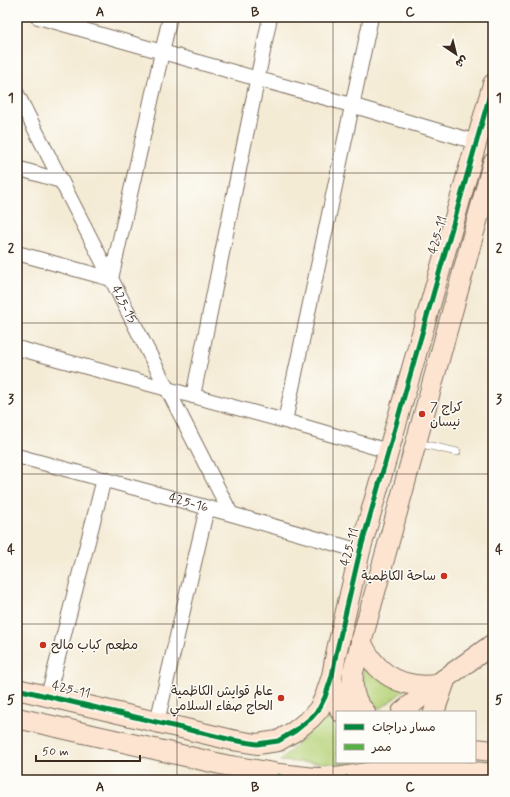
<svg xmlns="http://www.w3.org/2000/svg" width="510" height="797" viewBox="0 0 510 797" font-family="Mynerve,'Playpen Sans Arabic',sans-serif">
<rect width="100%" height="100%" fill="#fdfcf7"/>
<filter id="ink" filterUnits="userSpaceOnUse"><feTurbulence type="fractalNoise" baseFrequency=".025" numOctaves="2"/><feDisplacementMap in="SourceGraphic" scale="8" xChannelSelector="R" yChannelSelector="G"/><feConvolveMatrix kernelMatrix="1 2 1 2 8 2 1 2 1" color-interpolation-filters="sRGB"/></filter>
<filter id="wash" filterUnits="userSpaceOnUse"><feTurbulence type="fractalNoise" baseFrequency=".012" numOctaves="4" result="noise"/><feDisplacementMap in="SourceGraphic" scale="16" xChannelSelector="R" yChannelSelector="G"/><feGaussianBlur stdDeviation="0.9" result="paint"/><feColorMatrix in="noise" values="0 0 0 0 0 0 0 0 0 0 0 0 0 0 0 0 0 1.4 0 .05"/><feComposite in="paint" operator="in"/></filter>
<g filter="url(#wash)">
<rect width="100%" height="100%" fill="#f4ebd5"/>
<path fill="#b5d177" stroke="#787e4a" d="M363 666 372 674 405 690 380 709C362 698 363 685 363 666Z
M325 710 337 732V762H359L361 765 280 761 304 737Z"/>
</g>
<g filter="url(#ink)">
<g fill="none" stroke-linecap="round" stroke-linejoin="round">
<defs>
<path id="lane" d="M418 443 457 452
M17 739 21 720"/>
<g id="street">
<path d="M38 17 351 105 476 142"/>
<path id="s1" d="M17 94 231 514"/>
<path d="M17 168 61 181"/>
<path d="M17 253 111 279 170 17"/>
<path d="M17 348 285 421 388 451"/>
<path d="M193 396 270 17"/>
<path d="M285 421 371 17"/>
<path id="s2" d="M17 456 231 514 360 551"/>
<path d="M48 696 104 479"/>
<path d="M157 722 207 508"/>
</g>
<path id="secondary" d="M361 641C375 674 401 689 436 685
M332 678 334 692 341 712
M17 689 232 740 257 744 278 741 295 731 311 718 319 709 325 697 332 676 336 654 360 551 493 84
M365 712C353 700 352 688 353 672L493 163
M402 712 436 685 493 644
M434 712 446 678
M17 718 225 765 280 774 315 778H335L409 766 493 774
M475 749 493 751"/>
</defs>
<use href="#lane" stroke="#7c6e5e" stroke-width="8"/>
<use href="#street" stroke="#7c6e5e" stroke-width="16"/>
<use href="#secondary" stroke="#7c6e5e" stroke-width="22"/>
<use href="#lane" stroke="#fff" stroke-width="7"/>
<use href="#street" stroke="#fff" stroke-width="14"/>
<use href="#secondary" stroke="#fde4d1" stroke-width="20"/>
<path stroke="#57b245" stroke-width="4" stroke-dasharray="8 4" stroke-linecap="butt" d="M278 780 280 774
M344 780 348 776"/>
<defs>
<path id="cycleway" d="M17 689 232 740 257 744 278 741 295 731 311 718 319 709 325 697 332 676 336 654 360 551 493 84"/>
</defs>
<use href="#cycleway" stroke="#fdfcf7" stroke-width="8"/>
<use href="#cycleway" stroke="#00873e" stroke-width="5"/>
</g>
</g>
<path fill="none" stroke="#3b2a1e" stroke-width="1" stroke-opacity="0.55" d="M177 17V780M333 17V780M17 173H493M17 323H493M17 474H493M17 624H493"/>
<g fill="#c8321e" stroke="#fdfcf7" stroke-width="1.5">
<circle cx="422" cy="414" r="4"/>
<circle cx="444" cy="576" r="4"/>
<circle cx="43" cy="645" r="4"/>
<circle cx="281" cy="698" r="4"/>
</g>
<g text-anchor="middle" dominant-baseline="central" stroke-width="3" stroke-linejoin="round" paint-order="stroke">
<g font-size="13" fill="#3b2a1e" stroke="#fdfcf7">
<text transform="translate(438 235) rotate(-74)">425-11</text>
<text stroke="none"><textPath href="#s1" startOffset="236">425-15</textPath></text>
<text stroke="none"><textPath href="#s2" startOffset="178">425-16</textPath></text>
<text transform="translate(350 547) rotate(-75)">425-11</text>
<text transform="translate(71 690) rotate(13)">425-11</text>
</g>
<g font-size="13" fill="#3b2a1e" stroke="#fdfcf7" text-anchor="start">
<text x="430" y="407">كراج 7<tspan x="430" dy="15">نيسان</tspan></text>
<text x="436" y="576" text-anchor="end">ساحة الكاظمية</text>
<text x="51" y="645">مطعم كباب مالح</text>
<text x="273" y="691" text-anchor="end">عالم قوايش الكاظمية<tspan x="273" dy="15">الحاج صفاء السلامي</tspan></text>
</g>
</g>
<rect width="510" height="797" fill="none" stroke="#fdfcf7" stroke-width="44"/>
<rect x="336" y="711" width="140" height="52" fill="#fdfcf7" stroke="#afa8a0"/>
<rect x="344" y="724" width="20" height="6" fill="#00873e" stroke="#afa8a0"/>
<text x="372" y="731" font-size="12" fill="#3b2a1e">مسار دراجات</text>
<rect x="344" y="744" width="20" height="6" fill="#57b245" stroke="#afa8a0"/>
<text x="372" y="751" font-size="12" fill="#3b2a1e">ممر</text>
<g transform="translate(456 54) rotate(145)" stroke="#fdfcf7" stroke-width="3" paint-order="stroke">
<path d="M0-3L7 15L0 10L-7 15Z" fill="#3b2a1e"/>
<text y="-6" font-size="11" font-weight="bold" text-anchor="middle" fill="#3b2a1e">ش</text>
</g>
<path d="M36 755v6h104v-6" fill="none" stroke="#3b2a1e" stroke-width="2"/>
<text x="42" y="755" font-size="12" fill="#3b2a1e" stroke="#fdfcf7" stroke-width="3" paint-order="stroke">50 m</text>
<rect x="22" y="22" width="466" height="753" fill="none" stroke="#3b2a1e" stroke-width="1.5"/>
<g font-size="13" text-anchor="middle" font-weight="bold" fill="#3b2a1e">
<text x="100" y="16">A</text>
<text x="255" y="16">B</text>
<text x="410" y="16">C</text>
<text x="11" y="102">1</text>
<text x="499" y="102">1</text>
<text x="11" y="252">2</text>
<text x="499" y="252">2</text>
<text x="11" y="403">3</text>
<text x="499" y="403">3</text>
<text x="11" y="554">4</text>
<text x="499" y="554">4</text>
<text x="11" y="704">5</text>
<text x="499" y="704">5</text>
<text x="100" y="791">A</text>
<text x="255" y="791">B</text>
<text x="410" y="791">C</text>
</g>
</svg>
